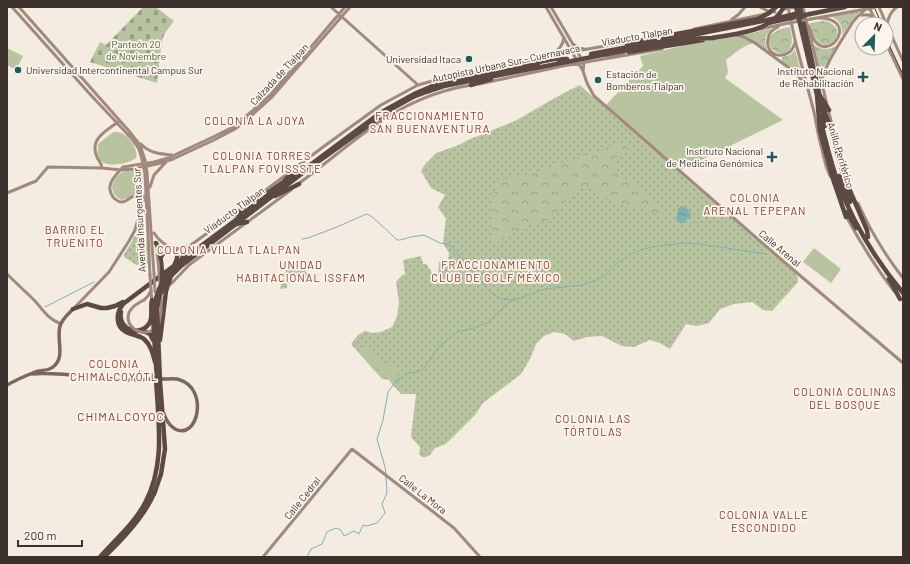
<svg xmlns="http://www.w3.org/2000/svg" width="910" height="564" viewBox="0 0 910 564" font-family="Barlow,sans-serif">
<defs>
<pattern id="grass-dots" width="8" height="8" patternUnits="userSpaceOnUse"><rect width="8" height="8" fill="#b8c4a0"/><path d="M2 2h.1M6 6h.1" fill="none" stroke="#97a083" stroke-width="1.8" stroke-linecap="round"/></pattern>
<pattern id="forest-crowns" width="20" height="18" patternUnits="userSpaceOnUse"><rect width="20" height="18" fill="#b8c4a0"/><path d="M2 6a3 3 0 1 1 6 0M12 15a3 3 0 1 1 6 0" fill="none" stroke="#97a083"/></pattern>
<pattern id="cemetery-stones" width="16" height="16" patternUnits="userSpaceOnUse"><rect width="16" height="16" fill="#b8c4a0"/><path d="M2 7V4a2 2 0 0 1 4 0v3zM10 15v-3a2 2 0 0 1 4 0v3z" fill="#97a083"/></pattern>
<pattern id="water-ripples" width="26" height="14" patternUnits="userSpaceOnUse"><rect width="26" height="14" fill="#7fb0b2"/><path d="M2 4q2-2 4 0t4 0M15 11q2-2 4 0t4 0" fill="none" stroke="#699091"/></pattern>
</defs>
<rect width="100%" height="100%" fill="#f4ebe1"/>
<path fill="url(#grass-dots)" d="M580 85 595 99 797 275 798 282 772 311 763 310 752 302 734 304 720 309 709 323 697 326 686 324 670 349 660 343 650 340 634 347 622 346 602 336 587 337 574 341 565 334 554 332 544 336 536 344 530 359 521 374 483 403 475 415 446 444 435 448 430 455 426 457H422L419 454 420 447 411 437 416 394H401C397 389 393 386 389 380L382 379 351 344 358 335 365 331 373 333 381 332 392 327 397 317 399 302 396 282 402 275 405 274 403 260 421 256 423 264H426C430 269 432 272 434 278H438L439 262 448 261 449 253 443 243 446 219 438 207 445 195 431 188 421 171 425 164 436 153 459 145 468 140 515 121 562 94Z
M136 233 140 236 146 238 148 264 136 265 123 256 131 243Z
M291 266C302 268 306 268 310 279L292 281H291L289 284H287V288L280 289C282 280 283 271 291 266Z"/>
<path fill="url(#forest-crowns)" d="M861 11C853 17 848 27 842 35 843 26 839 20 831 16Z
M823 21C851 25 831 55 818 41 813 36 812 29 810 23Z
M790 27C791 32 793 40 791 46 784 65 757 43 775 32 779 29 785 28 790 27Z
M772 28C765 35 763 42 768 51L740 36Z
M813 44C821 50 829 51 837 45L821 72Z
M795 50 804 82 795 71 782 61V57L790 55Z
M626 141 633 147 628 152 618 155 615 159 614 166 621 176 636 185 645 196 658 204 663 215 653 213 644 204 638 209 630 208 618 203 612 199 604 197 589 188 576 189 562 206 552 218 513 230 492 247 493 200 497 182 544 170Z"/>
<path fill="url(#cemetery-stones)" d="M143 7H156L174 21 165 33 162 40 157 83 90 62 100 42 106 45Z"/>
<path fill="#b8c4a0" d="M735 35 740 36 755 43C743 45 735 53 726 60L728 72 725 78 783 120 679 171 606 105 643 66 640 56 690 44Z
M7 48 23 56 16 70 7 65Z
M113 132C116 132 120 132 123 134 130 137 139 151 136 158 129 164 107 168 100 160 97 155 98 149 98 144Z
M142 169 143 194H136L122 200C113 196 109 187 115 179 117 176 120 173 123 172 129 170 136 170 142 169Z
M814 248 841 269 831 283 803 262Z
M369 346 384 362 396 369 399 371 393 381 378 373 382 365 375 371 360 354Z"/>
<path fill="url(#water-ripples)" d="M682 206C686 207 690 210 691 215 689 219 687 218 685 223H680L676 219 678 208Z"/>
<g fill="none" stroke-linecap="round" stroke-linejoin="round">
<path stroke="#7fb0b2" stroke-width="1" d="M302 239 308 238 337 227 364 215 367 214 371 216 389 232 397 240H400L411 237 424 235 440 243 447 244 451 246 491 293 501 299 514 300
M45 307 94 282
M386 474 385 467 377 439 383 420 388 392 396 381 409 373 421 371 431 359 436 349 457 332 471 329 487 323 509 302 545 289 583 285 596 280 604 276 620 261 631 254 640 250 647 248 666 245 684 243 700 244 766 254
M307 557 311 549 322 544 327 532 336 528 341 530 344 536 354 531 359 534 363 525 367 526 377 523 385 513 382 504 387 493 386 477"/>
<path stroke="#a18a7d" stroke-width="3" d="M12 7 88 92 132 139 139 149 142 159
M19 7 129 131 140 145 145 160
M331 7 418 85
M546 7 583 71 587 83 594 96 776 255 903 363
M551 7 584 63 583 71
M760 7 768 11 775 12
M788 7 795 40 814 112 819 138 826 166 830 176
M803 7 836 141
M869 7 877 24
M879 7 889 30 903 61
M861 15H869L874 19
M732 19 738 15 745 7
M811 19 866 9
M887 25C888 18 891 11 897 7
M809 26C811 31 812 37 815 41 831 62 860 17 817 18
M778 27C772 30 769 32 768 39 764 58 791 62 795 42
M694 29 765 14
M760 29 789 23
M737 35 744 37 755 43 796 73 806 87
M886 43 903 79
M573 44 579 48 584 49
M554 54C559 49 563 45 564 37
M606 55 610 56 624 54
M494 68 554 55 650 38
M822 81C825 63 843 39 852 23L857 17 866 9
M479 84 563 66 662 49
M141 144C149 153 160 154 172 155
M843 166 850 185
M102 168C102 163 99 162 97 157 89 139 106 131 118 122
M147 173 154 274
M145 174 150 275
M298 184C330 161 360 133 394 113 418 99 445 89 472 85
M150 187 154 175 166 162
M7 193 36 181 48 167 102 168 121 170 134 169 161 163 173 159 214 140 235 129 243 123 271 98 350 7
M145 196C141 196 136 196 132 197 129 198 125 203 121 202 118 202 115 199 113 197 104 185 116 175 123 167L154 162 168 158 213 137 233 127 251 112 271 94 345 7
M858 203C870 230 885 255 903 278
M846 216C860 242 876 268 894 291
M154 233C162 245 174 252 188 247L234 214 323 147 381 105 418 85 450 76 487 70
M157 249 158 261
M7 274C16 283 26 292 35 301 44 311 47 318 61 324
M171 284 189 265 291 190
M151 290 152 302
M144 300 148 296 151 291
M75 307 109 272 129 241 135 230 143 201 145 196
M263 557 352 449 454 528 480 557"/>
<path stroke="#7d675c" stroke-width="3.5" d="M31 374C71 371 111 383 151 379
M7 385C16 380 25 376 35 372 41 370 48 371 53 367 66 357 56 340 60 326 62 319 68 314 73 309
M164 414C166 420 169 425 175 429 198 441 209 389 180 380 176 378 170 379 165 379"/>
<path stroke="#5c4a42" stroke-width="4.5" d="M800 7 820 97
M810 14 845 7
M768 23 786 19
M591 54 682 37 787 16
M486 70H497
M471 85 491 79
M819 94 829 110
M822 108 825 126
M820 118C825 139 830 159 837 180 852 221 875 259 903 293
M830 126 844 177 867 230 868 237
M820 131 832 176 846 217
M306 168 380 113 416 93 435 85 450 82 538 64
M839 176 850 202
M285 180 289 176 290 171
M275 196 299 184
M847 212 856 228
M229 217 239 213
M236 224 247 222
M156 243C161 251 161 262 162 272
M161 257C164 250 174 246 177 255 178 259 175 263 174 266
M186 257 287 182
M180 262 188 247
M889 279 900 299
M73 309 87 304 101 308H107L115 306 123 302
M121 312C117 330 142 338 150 322 153 315 150 307 152 300
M143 331 150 334 153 340
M160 340 166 291 170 279
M155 362C153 354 151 345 144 339 139 335 132 335 126 332 115 326 116 313 123 304L175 265
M100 557C115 540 134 524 145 503 166 464 158 420 156 378
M104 557C123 539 146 515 155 491"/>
<path stroke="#3b302b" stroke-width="1" d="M874 7 882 24
M886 38 903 75"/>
<path stroke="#a18a7d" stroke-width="3" d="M785 9 796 7
M868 9 875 7
M789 23 811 19
M142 159 145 174
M145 160 147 173
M158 261 160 285
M154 274 155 292
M150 275 151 290
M144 300C140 302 136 304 133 307 119 321 138 340 155 329
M159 323 161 312V297"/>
<path stroke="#7d675c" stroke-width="3.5" d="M151 379H165"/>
<path stroke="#5c4a42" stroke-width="4.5" d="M796 7 817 95 820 131
M787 16 795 14
M786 19 810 14
M712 38C738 33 769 33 784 7
M627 45 671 35 758 19 769 13 776 7
M629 52 703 40
M534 63 554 59H567
M818 94 830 126
M239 213 289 178 309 165
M162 272V282
M157 381 153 318C155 287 165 273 189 255
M154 494 161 474 165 449 163 421 160 381 157 309 159 297 164 286 172 275 181 266 308 169 393 108 413 97 426 92 444 86 684 39 714 38"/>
</g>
<g fill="#1f5a5e" stroke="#fbf5ee" stroke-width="1.5">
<circle cx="469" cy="59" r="4"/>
<circle cx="18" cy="70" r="4"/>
<path d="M861 71h4v4h4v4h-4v4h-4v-4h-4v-4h4z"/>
<circle cx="598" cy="80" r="4"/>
<path d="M770 151h4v4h4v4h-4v4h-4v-4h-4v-4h4z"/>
</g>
<g text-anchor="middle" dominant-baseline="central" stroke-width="3.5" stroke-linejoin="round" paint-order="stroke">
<g font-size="10" fill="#3b302b" stroke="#fbf5ee">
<text transform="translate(637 36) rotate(-10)">Viaducto Tlalpan</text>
<text transform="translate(506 63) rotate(-12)">Autopista Urbana Sur - Cuernavaca</text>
<text transform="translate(279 74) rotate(-47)">Calzada de Tlalpan</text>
<text transform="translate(841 155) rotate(73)">Anillo Periférico</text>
<text transform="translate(234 210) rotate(-36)">Viaducto Tlalpan</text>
<text transform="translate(139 220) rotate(-93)">Avenida Insurgentes Sur</text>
<text transform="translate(780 248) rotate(40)">Calle Arenal</text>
<text transform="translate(423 494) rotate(38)">Calle La Mora</text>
<text transform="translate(302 498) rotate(-51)">Calle Cedral</text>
</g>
<g font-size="10" fill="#4a5a2e" stroke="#fbf5ee">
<text x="136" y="44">Panteón 20<tspan x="136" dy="12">de Noviembre</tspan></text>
</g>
<g font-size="10" fill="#3b302b" stroke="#fbf5ee" text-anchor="end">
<text x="461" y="59">Universidad Itaca</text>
<text x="26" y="70" text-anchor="start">Universidad Intercontinental Campus Sur</text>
<text x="854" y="71">Instituto Nacional<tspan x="854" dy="12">de Rehabilitación</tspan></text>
<text x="606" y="74" text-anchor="start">Estación de<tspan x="606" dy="12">Bomberos Tlalpan</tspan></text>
<text x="763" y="151">Instituto Nacional<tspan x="763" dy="12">de Medicina Genómica</tspan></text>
</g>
<g font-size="11" letter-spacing="1" fill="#8c3b22" stroke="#fbf5ee">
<text x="430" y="115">FRACCIONAMIENTO<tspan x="430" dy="13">SAN BUENAVENTURA</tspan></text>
<text x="255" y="120">COLONIA LA JOYA</text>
<text x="262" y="155">COLONIA TORRES<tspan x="262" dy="13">TLALPAN FOVISSSTE</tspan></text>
<text x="755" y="197">COLONIA<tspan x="755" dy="13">ARENAL TEPEPAN</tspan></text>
<text x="75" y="229">BARRIO EL<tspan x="75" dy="13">TRUENITO</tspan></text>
<text x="229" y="249">COLONIA VILLA TLALPAN</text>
<text x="301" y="264">UNIDAD<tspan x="301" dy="13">HABITACIONAL ISSFAM</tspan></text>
<text x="496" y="264">FRACCIONAMIENTO<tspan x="496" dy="13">CLUB DE GOLF MÉXICO</tspan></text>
<text x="114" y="363">COLONIA<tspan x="114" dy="13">CHIMALCOYÓTL</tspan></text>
<text x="845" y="391">COLONIA COLINAS<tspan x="845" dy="13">DEL BOSQUE</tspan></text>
<text x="593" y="418">COLONIA LAS<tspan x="593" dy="13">TÓRTOLAS</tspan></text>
<text x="764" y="514">COLONIA VALLE<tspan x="764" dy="13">ESCONDIDO</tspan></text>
</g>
<g font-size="12" letter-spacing="1" fill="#8c3b22" stroke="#fbf5ee">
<text x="121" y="416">CHIMALCOYOC</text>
</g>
</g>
<rect width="910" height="564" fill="none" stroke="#3b302b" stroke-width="16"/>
<g transform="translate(874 36) rotate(23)"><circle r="19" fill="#fbf5ee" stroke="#aea6a0"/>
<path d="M0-3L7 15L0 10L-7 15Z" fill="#1f5a5e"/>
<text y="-6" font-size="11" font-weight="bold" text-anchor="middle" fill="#3b302b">N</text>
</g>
<path d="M18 540v6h64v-6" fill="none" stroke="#3b302b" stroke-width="2"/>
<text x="24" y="540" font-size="12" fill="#3b302b" stroke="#fbf5ee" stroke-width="3" paint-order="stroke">200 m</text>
</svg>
